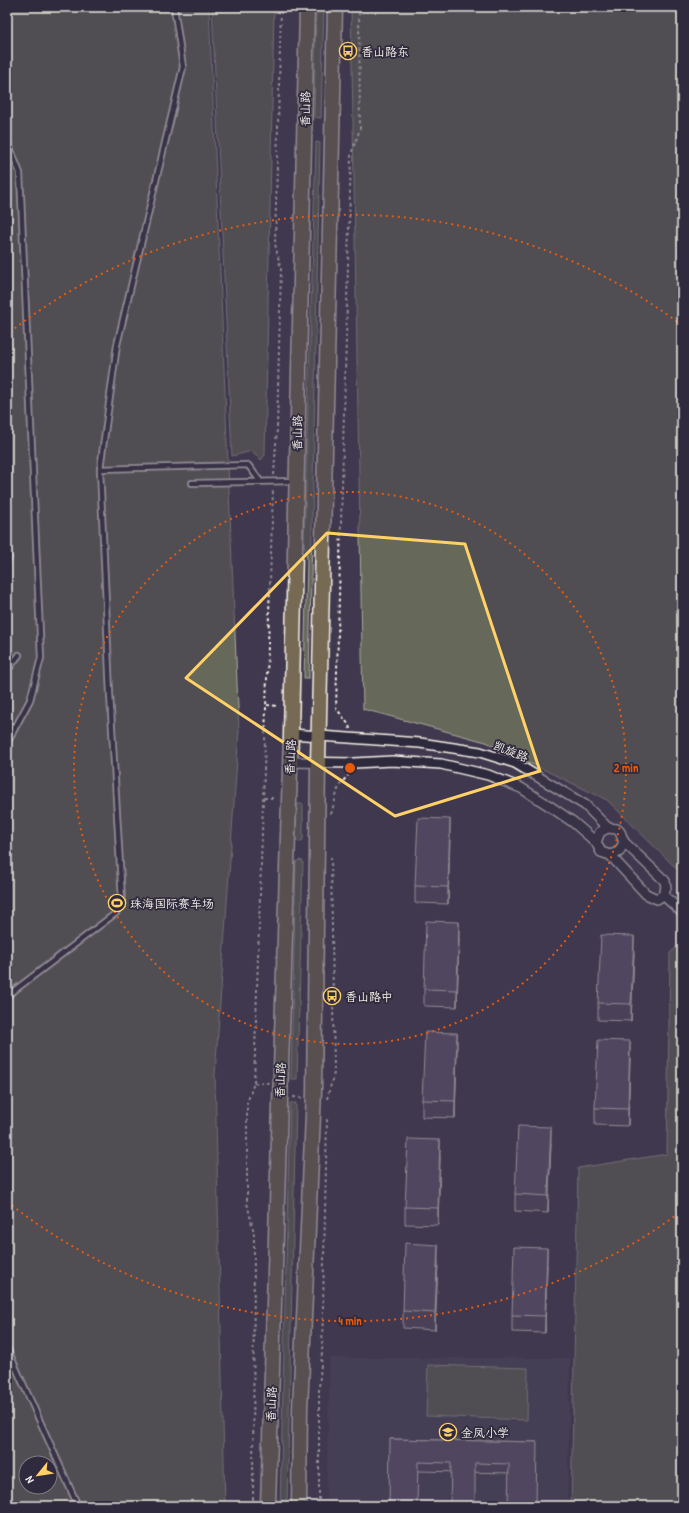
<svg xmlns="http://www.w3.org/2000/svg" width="689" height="1513" viewBox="0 0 689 1513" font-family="'Patrick Hand','LXGW WenKai TC',sans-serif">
<rect width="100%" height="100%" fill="#40384e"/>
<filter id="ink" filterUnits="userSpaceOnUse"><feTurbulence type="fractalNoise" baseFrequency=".025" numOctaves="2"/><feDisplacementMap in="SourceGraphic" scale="8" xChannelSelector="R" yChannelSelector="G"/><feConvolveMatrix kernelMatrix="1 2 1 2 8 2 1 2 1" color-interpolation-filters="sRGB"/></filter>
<g filter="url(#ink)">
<path fill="#4e465d" d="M330 1358H570L567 1506H326Z"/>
<path fill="#66685a" stroke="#adaca1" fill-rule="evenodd" d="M7 7H209L239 731 215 1075 225 1506H7ZM26 1463H50V1487H26Z
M212 7H274L265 455 261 460 252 451 232 456Z
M316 7H324L321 118 314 117Z
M351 7H682V874L607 800 486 742 363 709Z
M316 142 320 143 309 678H304L307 559 304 544Z
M297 804H303V840L299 842 296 840Z
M299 860 303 861 297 1079H291L296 862Z
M682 942V1506H571L578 1168 667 1154 670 953Z
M290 1103H296L287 1506H280Z
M428 1365 528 1368 527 1420 426 1416Z"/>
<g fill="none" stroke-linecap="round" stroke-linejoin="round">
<defs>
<path id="service" d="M7 140 20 173 41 658 30 700 7 743
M100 469 248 465 260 481
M192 483 294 481
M7 556 9 558 7 561
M7 671 19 655
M7 996 116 913 122 900 110 694 100 469 117 345 183 67 174 7
M7 1348 78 1506"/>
<path id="minor" d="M290 762 354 763 392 761 441 764 488 775 521 788 548 805 573 822 596 842 601 852 610 855 646 894 657 899 663 895 666 888 665 881 624 842 620 832 617 829 608 828 585 805 515 763 480 752 420 743 291 734
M596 842 600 832 608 828
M610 855 619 852 624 842
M663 895 682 912"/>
<path id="primary" d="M268 1506 291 734 307 7
M299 1506 300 1409 314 1092 318 763 335 7"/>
</defs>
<use href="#service" stroke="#f4f1e8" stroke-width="8"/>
<use href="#minor" stroke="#f4f1e8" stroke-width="12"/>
<use href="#primary" stroke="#f4f1e8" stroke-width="17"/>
<path stroke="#f4f1e8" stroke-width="2" stroke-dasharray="3 3" stroke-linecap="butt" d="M274 475 277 429 281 269 275 244 281 7
M267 705 279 706
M350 729 349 725 336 708 351 154 360 129 359 7
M264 798H277
M331 814 339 786 350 773
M254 1083H269
M293 1097 303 1098
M327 1099 334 1073 331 854
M253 1506 254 1233 247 1203V1103L254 1083 273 489
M319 1506V1388L322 1353 327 1119"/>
<use href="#service" stroke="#2f2a3d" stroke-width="4.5"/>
<use href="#minor" stroke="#2f2a3d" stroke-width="9"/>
<use href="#primary" stroke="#766a54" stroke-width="14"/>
</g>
<path fill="#584d65" stroke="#f4f1e8" d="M450 836 448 904 415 903V886Z
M459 939 457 1007 424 1006V989Z
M634 953 631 1021 598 1020V1003Z
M457 1050 455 1118 422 1117V1100Z
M630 1058 628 1126 595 1125V1108Z
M551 1144 548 1213 515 1211V1194Z
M440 1157 438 1225 405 1224V1207Z
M438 1262 435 1330 403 1328V1311Z
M547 1265 545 1333 512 1332V1315Z
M390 1439 537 1442 509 1473 418 1471Z"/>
<path fill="#473e52" stroke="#f4f1e8" d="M450 819V836L448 904V887Z
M459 922V939L457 1007V990Z
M634 936V953L631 1021V1004Z
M457 1033V1050L455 1118V1101Z
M630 1041V1058L628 1126V1109Z
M551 1127V1144L548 1213V1196Z
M440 1140V1157L438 1225V1208Z
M438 1245V1262L435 1330V1313Z
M547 1248V1265L545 1333V1316Z"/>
<path fill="#665975" stroke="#f4f1e8" d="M418 818 450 819 448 887 415 886Z
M426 921 459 922 457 990 424 989Z
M601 935 634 936 631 1004 598 1003Z
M425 1032 457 1033 455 1101 422 1100Z
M598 1040 630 1041 628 1109 595 1108Z
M518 1126 551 1127 548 1196 515 1194Z
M408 1139 440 1140 438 1208 405 1207Z
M405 1243 438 1245 435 1313 403 1311Z
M514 1247 547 1248 545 1316 512 1315Z
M390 1439 537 1442 536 1506H508L509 1464 475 1463V1506H450L451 1463 418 1462 417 1506H389Z"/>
</g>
<path d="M0 0H689V1513H0ZM327 533 465 544 540 771 395 816 186 678Z" fill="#40384e" fill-opacity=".55" fill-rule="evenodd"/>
<path fill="none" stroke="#ffd166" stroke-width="3" stroke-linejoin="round" d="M327 533 465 544 540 771 395 816 186 678Z"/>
<g fill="none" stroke="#e8590c" stroke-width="2" stroke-dasharray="2 4">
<circle cx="350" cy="768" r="276"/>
<path d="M679 1213A553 553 0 0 1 10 1204M10 332A553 553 0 0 1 679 323"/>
</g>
<defs>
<symbol id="bus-ring" viewBox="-11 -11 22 22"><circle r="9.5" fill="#2f2a3d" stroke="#ffd166" stroke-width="1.5"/><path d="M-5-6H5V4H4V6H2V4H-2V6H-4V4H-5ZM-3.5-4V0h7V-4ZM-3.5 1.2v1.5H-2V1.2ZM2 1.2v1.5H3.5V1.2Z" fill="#ffd166"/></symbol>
<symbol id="stadium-ring" viewBox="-11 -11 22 22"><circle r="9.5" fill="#2f2a3d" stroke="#ffd166" stroke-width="1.5"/><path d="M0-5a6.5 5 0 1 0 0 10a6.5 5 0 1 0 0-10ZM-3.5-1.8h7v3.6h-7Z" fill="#ffd166"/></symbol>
<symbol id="school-ring" viewBox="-11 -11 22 22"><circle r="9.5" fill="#2f2a3d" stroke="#ffd166" stroke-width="1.5"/><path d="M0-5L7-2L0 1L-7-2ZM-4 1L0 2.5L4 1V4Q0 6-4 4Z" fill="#ffd166"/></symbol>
</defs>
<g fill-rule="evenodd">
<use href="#bus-ring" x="338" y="41" width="20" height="20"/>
<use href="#stadium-ring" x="107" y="893" width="20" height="20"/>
<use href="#bus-ring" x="322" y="986" width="20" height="20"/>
<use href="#school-ring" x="438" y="1422" width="20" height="20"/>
</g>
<g text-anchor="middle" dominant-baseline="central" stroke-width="3.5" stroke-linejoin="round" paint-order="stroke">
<g font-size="12" fill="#f4f1e8" stroke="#2f2a3d" text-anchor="start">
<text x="361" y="51">香山路东</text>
<text x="130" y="903">珠海国际赛车场</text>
<text x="345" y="996">香山路中</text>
<text x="461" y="1432">金凤小学</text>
</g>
<g font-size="12" fill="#f4f1e8" stroke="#2f2a3d">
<text transform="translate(305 109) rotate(-89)">香山路</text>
<text transform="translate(297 433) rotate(-89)">香山路</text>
<text transform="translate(511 751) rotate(22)">凯旋路</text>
<text transform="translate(290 757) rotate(-87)">香山路</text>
<text transform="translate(280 1080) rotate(-88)">香山路</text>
<text transform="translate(271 1404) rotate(-88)">香山路</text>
</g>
</g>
<circle cx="350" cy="768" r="6" fill="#e8590c" stroke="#2f2a3d" stroke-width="2"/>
<g font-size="12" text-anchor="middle" font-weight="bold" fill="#e8590c" stroke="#2f2a3d" stroke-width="3.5" stroke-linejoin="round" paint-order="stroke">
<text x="626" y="772">2 min</text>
<text x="350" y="1325">4 min</text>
</g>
<rect width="689" height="1513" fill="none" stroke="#2f2a3d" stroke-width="24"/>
<rect x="12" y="12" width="665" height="1489" fill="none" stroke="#f4f1e8" stroke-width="1.5" filter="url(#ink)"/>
<g transform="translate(38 1475) rotate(240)"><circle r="19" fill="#2f2a3d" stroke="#7e7a81"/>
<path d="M0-3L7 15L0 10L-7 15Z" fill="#ffd166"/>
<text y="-6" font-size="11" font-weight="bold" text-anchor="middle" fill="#f4f1e8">N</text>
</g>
</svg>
